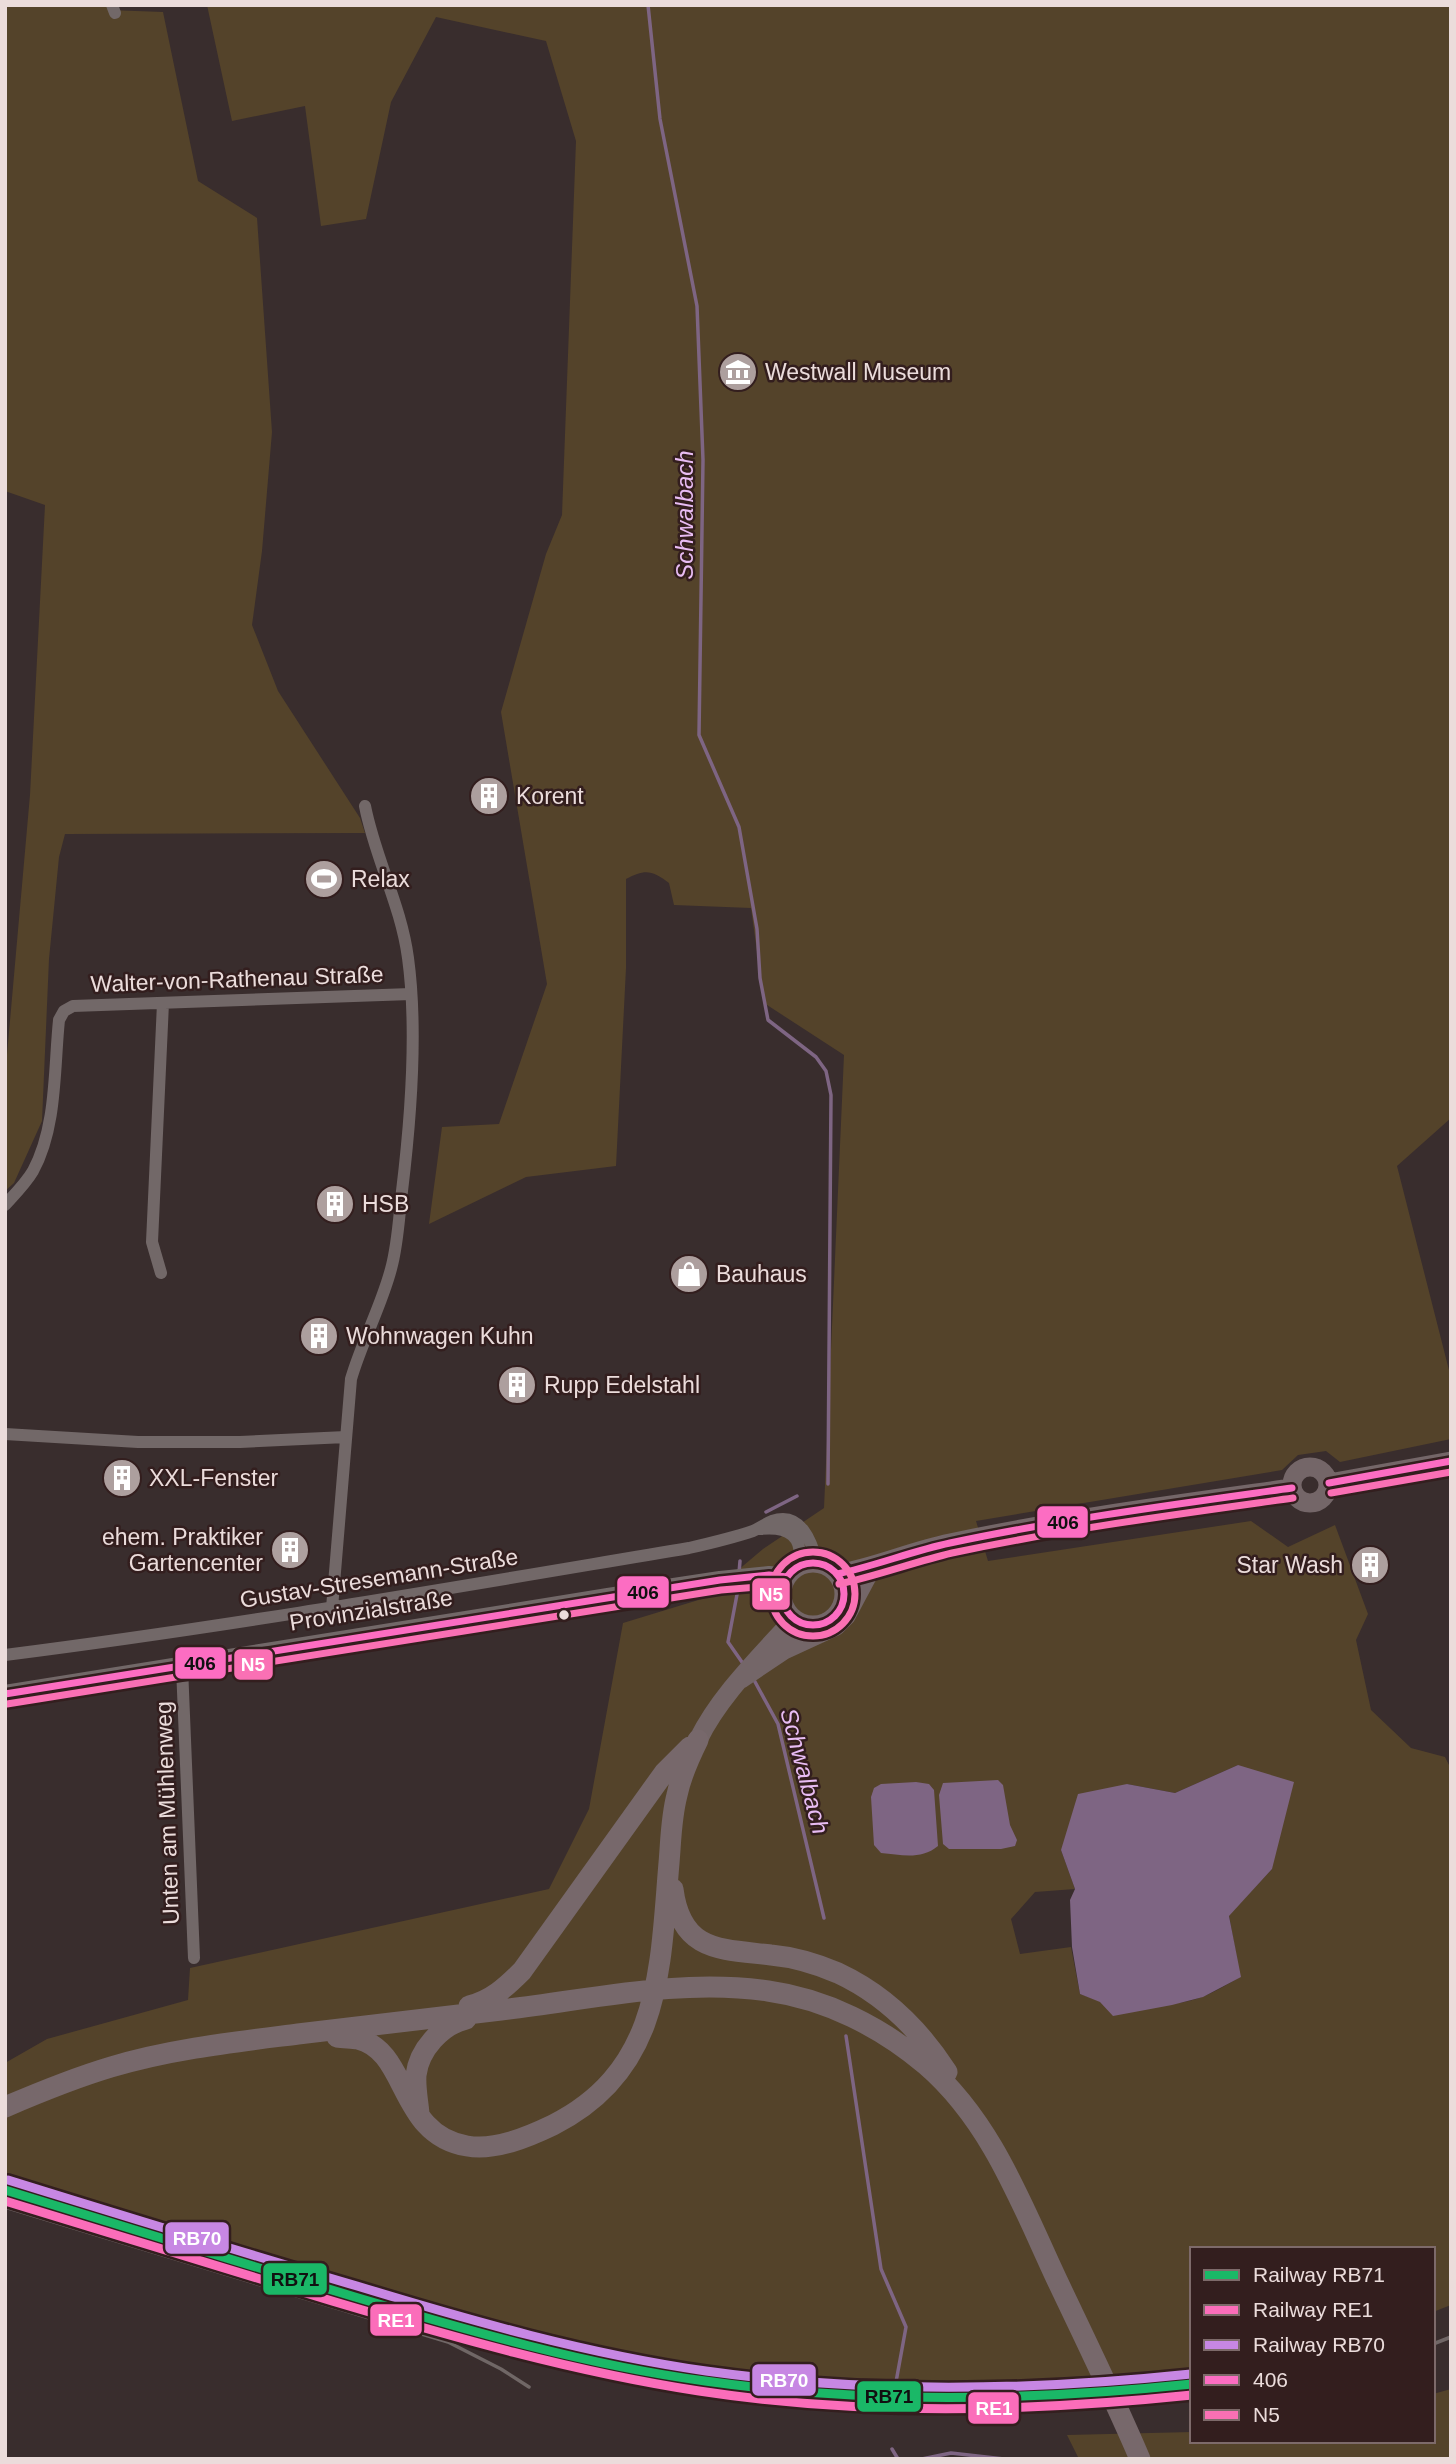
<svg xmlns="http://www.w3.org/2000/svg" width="1456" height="2464" viewBox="0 0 1456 2464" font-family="Helvetica,sans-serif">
<rect width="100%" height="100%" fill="#392d2d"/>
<path fill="#54432a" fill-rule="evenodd" d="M5 5H107L109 10 163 12 198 181 257 218 272 432 262 551 252 625 278 691 360 818 365 833 65 834 59 857 49 959 42 1121 14 1183 5 1191V1077L30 795 45 505 5 491Z
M207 5H1451V1118L1397 1166 1451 1378V1439L1340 1462 1326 1451 1298 1455 1282 1470 976 1521 988 1561 1251 1521 1288 1547 1335 1525 1368 1614 1356 1640 1371 1710 1411 1748 1445 1757 1451 1769V2305L1433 2312V2249H1192V2371L1120 2384 1007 2388 842 2389 689 2368 545 2338 175 2231 5 2177V2063L47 2039 188 2000 190 1968 549 1889 589 1809 623 1623 705 1598 763 1549 824 1508 844 1055 764 1003 751 908 674 905 669 883C652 870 645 869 626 879V968L616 1166 526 1177 429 1224 442 1127 499 1124 547 984 501 712 546 554 562 515 576 141 546 41 436 17 391 102 366 219 321 226 305 106 232 121ZM1238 1765 1272 1869 1229 1915 1240 1977C1228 1984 1215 1992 1202 1997 1167 2010 1114 2007 1080 1994L1071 1947 1020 1954 1011 1919 1035 1892 1075 1889 1061 1850 1127 1784 1175 1793Z
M1451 2389V2459H1079L1067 2435 1192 2432V2441H1433V2394Z"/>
<path fill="#7e6583" d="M1238 1765 1294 1782 1272 1869 1229 1916 1241 1977 1203 1997 1172 2005 1113 2016 1100 2002 1080 1994 1072 1947 1070 1900 1075 1889 1061 1850 1078 1794 1127 1784 1175 1793Z
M998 1780 1003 1785 1010 1825 1017 1840 1015 1846 1001 1849H949L943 1844 939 1795 943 1783Z
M916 1782 929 1784 934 1790 938 1846C921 1860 902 1855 881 1853L874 1845 871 1797 874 1788 881 1784Z"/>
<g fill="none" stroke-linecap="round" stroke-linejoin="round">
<path stroke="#7e6583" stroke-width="3.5" d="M648 5 660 119 697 306 703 460 699 735 739 827 757 929 760 978 768 1020 816 1057 826 1071 831 1095 828 1484
M766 1512 797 1496
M739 1573 740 1561
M739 1584 728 1642 744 1665
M754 1680 778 1724 824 1918
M846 2036 881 2269 906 2327 896 2382
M892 2449 898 2459
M922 2459 951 2453 1004 2459
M1009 2459H1036"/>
<path stroke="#726868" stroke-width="12" d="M112 5 115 13
M5 1205C15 1194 26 1183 33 1171 57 1127 54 1068 59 1020L64 1011 73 1006 411 994
M161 1273 152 1242 163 1003
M5 1434 138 1442H240L346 1437
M760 1529C789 1526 804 1536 799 1566
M332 1608 351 1379C362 1341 381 1307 391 1269 398 1244 399 1216 402 1191 411 1117 418 1031 408 958 401 905 375 858 365 806
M5 1655C234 1626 462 1586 689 1548 711 1543 732 1538 753 1531 760 1528 765 1524 772 1521 801 1511 812 1542 817 1563
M182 1667 194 1958"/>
<path stroke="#726868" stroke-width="18" d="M753 1579 767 1583 781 1592
M5 1694 608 1597 720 1580 769 1575 787 1577"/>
<path stroke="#746668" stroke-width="19" d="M1292 1485a18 18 0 1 1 36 0a18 18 0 1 1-36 0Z
M1329 1483 1451 1461
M782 1594a31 31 0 1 1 62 0a31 31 0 1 1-62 0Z
M837 1574C876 1567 911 1551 950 1543 1063 1519 1178 1504 1292 1488
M741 1679 784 1650 836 1626 846 1616 870 1571
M698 1740C720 1695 760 1657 793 1620"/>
<path stroke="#77686b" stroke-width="21" d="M673 1889C681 1952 720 1949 771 1955 793 1957 817 1964 838 1973 883 1994 920 2030 947 2072
M469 2006C491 2001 506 1987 522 1971L664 1773 690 1747
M337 2037C344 2038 352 2038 358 2039 409 2051 398 2135 467 2146 495 2151 528 2137 553 2125 662 2070 660 1968 669 1863 671 1840 671 1818 677 1795 681 1776 689 1758 698 1740
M5 2107C40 2092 74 2078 111 2067 171 2049 235 2042 298 2034 366 2026 434 2018 501 2010 589 2000 679 1978 768 1991 826 1999 881 2027 926 2065 991 2121 1021 2203 1057 2280 1085 2339 1114 2398 1140 2459
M419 2114C418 2101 415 2088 416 2075 419 2050 441 2025 466 2019"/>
<path stroke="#706766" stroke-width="3.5" d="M5 2207 448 2342 501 2369 529 2387
M1433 2344 1451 2337"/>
<defs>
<path id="bus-1" d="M1329 1483 1451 1461
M782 1594a31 31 0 1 1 62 0a31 31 0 1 1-62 0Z
M837 1574C875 1566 912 1551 950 1543 1063 1519 1178 1504 1292 1488
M5 1694 720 1580 769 1575 787 1577"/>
<path id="bus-2" d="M1331 1493 1451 1472
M771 1594a42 42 0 1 1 84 0a42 42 0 1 1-84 0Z
M839 1584C877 1576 914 1562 952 1553 1065 1529 1179 1514 1293 1498
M7 1704 721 1590 769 1586 786 1587"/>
</defs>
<use href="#bus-1" stroke="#331e1e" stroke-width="12"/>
<use href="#bus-2" stroke="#331e1e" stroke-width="12"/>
<use href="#bus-1" stroke="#fc6dc2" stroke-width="7"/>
<use href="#bus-2" stroke="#fa70b4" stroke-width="7"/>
<defs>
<path id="rail-1" d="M5 2190C122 2226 238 2262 355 2297 470 2331 586 2365 705 2381 868 2404 1029 2401 1192 2384"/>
<path id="rail-2" d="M5 2201C114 2234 223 2268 332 2301 453 2337 574 2372 699 2391 863 2416 1028 2412 1192 2395"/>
<path id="rail-3" d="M8 2180C124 2216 241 2252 357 2286 472 2321 587 2354 706 2371 868 2394 1029 2391 1191 2374"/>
</defs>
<use href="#rail-1" stroke="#331e1e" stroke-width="14"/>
<use href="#rail-2" stroke="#331e1e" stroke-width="14"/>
<use href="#rail-3" stroke="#331e1e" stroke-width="14"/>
<use href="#rail-1" stroke="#1ab867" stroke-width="9"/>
<use href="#rail-2" stroke="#fb6dba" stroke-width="9"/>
<use href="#rail-3" stroke="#c787e3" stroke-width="9"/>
</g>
<defs>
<symbol id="museum-disc" viewBox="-11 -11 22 22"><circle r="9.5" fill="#ad9f9e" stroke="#331e1e"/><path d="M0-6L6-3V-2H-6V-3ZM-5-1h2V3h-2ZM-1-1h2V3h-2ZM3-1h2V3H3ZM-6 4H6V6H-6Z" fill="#fff"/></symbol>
<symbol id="building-disc" viewBox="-11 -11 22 22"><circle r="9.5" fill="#ad9f9e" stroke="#331e1e"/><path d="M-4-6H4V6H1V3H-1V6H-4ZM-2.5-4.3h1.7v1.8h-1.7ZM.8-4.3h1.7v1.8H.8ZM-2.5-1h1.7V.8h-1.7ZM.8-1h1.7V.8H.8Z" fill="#fff"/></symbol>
<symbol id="stadium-disc" viewBox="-11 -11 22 22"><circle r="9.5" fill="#ad9f9e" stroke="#331e1e"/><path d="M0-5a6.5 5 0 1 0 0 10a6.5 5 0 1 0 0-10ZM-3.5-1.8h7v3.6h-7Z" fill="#fff"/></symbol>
<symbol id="shop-disc" viewBox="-11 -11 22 22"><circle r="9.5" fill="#ad9f9e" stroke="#331e1e"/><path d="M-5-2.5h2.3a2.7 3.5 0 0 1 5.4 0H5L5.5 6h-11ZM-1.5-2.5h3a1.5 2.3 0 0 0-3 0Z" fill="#fff"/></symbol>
</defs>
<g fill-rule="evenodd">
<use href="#museum-disc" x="716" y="350" width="44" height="44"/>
<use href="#building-disc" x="467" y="774" width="44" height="44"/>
<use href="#stadium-disc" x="302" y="857" width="44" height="44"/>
<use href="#building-disc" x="313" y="1182" width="44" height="44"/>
<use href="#shop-disc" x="667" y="1252" width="44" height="44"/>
<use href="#building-disc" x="297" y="1314" width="44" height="44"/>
<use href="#building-disc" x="495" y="1363" width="44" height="44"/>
<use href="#building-disc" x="100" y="1456" width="44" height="44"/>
<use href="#building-disc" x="268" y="1528" width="44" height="44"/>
<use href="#building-disc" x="1348" y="1543" width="44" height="44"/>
</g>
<circle fill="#ebdcdb" stroke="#331e1e" stroke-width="2.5" cx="564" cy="1615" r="6"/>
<g text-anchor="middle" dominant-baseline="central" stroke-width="5" stroke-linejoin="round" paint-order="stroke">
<g font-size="23" fill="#ebdcdb" stroke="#331e1e" text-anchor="start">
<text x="765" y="372">Westwall Museum</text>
<text x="516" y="796">Korent</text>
<text x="351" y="879">Relax</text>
<text x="362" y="1204">HSB</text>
<text x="716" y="1274">Bauhaus</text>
<text x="346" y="1336">Wohnwagen Kuhn</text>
<text x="544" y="1385">Rupp Edelstahl</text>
<text x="149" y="1478">XXL-Fenster</text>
<text x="263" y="1537" text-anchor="end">ehem. Praktiker<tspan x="263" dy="26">Gartencenter</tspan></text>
<text x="1343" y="1565" text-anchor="end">Star Wash</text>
</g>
<g font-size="23" fill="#ebdcdb" stroke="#331e1e">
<text transform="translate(237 979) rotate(-2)">Walter-von-Rathenau Straße</text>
<text transform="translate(379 1578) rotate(-9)">Gustav-Stresemann-Straße</text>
<text transform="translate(371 1610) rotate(-9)">Provinzialstraße</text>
<text transform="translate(167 1813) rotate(-92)">Unten am Mühlenweg</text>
</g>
<g font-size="24" font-style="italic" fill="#e8bcf3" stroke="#331e1e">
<text transform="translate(684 515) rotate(-90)">Schwalbach</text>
<text transform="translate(805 1771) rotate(75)">Schwalbach</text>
</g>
</g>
<g stroke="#331e1e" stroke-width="2.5">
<rect x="1036" y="1505" width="53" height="34" rx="7" fill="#fc6dc2"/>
<rect x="616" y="1575" width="54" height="34" rx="7" fill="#fc6dc2"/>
<rect x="751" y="1577" width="40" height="34" rx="7" fill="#fa70b4"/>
<rect x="174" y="1646" width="53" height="34" rx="7" fill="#fc6dc2"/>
<rect x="233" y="1648" width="41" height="33" rx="7" fill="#fa70b4"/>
<rect x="164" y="2221" width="66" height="34" rx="7" fill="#c787e3"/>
<rect x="262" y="2262" width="66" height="34" rx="7" fill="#1ab867"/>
<rect x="369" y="2303" width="54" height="34" rx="7" fill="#fb6dba"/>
<rect x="751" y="2363" width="66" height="34" rx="7" fill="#c787e3"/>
<rect x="856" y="2380" width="66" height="33" rx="7" fill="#1ab867"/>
<rect x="967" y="2391" width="53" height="34" rx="7" fill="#fb6dba"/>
</g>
<g font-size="19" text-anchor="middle" font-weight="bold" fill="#fff">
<text x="771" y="1601">N5</text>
<text x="253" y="1671">N5</text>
<text x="197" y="2245">RB70</text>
<text x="396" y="2327">RE1</text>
<text x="784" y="2387">RB70</text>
<text x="994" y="2415">RE1</text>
</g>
<g font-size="19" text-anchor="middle" font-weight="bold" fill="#111">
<text x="1063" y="1529">406</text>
<text x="643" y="1599">406</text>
<text x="200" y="1670">406</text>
<text x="295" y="2286">RB71</text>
<text x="889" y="2403">RB71</text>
</g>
<rect width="1456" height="2464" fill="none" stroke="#ebdcdb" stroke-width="14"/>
<rect x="1190" y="2247" width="245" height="196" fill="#331e1e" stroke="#7d6a6a" stroke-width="2"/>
<rect x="1204" y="2270" width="35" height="10" fill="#1ab867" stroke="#7d6a6a" stroke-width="2"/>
<text x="1253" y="2282" font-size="21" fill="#ebdcdb">Railway RB71</text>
<rect x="1204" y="2305" width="35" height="10" fill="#fb6dba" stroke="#7d6a6a" stroke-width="2"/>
<text x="1253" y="2317" font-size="21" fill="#ebdcdb">Railway RE1</text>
<rect x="1204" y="2340" width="35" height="10" fill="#c787e3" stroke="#7d6a6a" stroke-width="2"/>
<text x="1253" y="2352" font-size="21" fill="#ebdcdb">Railway RB70</text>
<rect x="1204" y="2375" width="35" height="10" fill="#fc6dc2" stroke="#7d6a6a" stroke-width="2"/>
<text x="1253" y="2387" font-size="21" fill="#ebdcdb">406</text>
<rect x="1204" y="2410" width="35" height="10" fill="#fa70b4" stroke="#7d6a6a" stroke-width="2"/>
<text x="1253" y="2422" font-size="21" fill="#ebdcdb">N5</text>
</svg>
